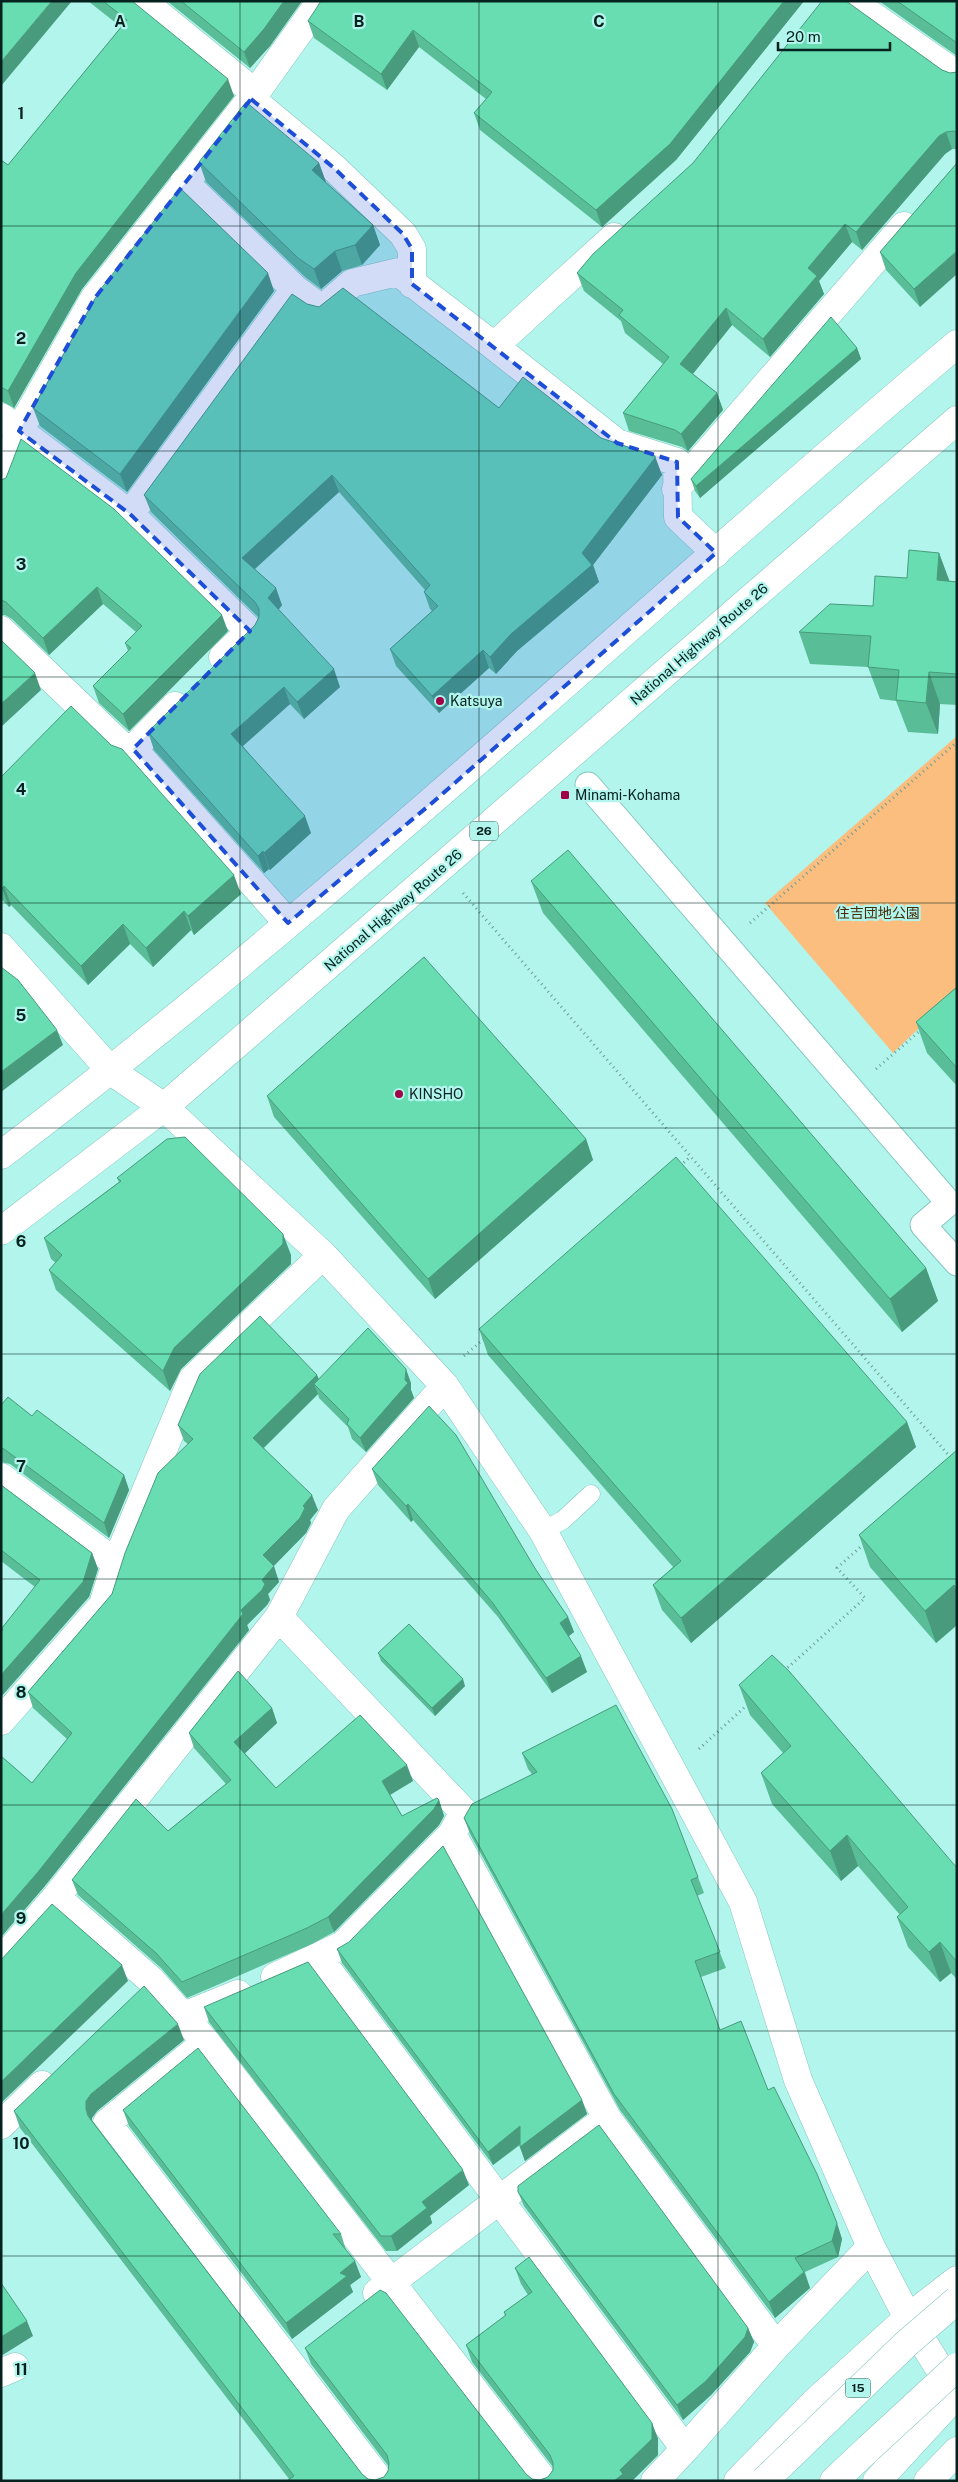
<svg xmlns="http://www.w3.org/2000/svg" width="958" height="2482" viewBox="0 0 958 2482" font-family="'Public Sans','Noto Sans JP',sans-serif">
<rect width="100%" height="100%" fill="#b2f5ec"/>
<path fill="#fbbe7e" d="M957 736V992L893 1053 765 903Z"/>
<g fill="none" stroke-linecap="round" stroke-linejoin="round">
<defs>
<path id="service" d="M543 1531 563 1520 591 1494"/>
<path id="pedestrian" d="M588 785 949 1203 923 1225 957 1263"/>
<path id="minor" d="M142 1 255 93
M851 1 957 75
M251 99 334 168 403 234 412 249V284
M184 182 295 289 322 309 352 283 398 272 494 346 614 237
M494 346 617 443 677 462 678 517 716 553
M1 417 130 514 250 631 223 657
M1 483 19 431 94 299 251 99 321 1
M676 489 904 226
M130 514 295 289
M1 630 129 753 133 749 288 923
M133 749 175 706
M1 947 111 1071 164 1107 323 1255 445 1386 543 1531 743 1902 798 2080 871 2247 908 2318 957 2397
M1 1477 116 1563
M1 1721 103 1605 116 1563 192 1380 323 1255
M452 1834 607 2118 776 2346
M56 1897 151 1980 206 2042 107 2123 380 2481
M319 1958 685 2449
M1 1961 56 1897 279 1617
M275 1977 343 1945 452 1834 464 1812 279 1617 336 1509 445 1386
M184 2016 238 1994
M206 2042 544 2481
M1 2125 42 2085
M377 2293 607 2118
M908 2318 957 2280
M1 2373 15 2367
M655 2481 685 2449 776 2346 871 2247
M877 2481 957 2394
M928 2481 957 2451"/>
<path id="tertiary" d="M738 2481 814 2403 908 2318"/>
<path id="trunk" d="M1 1155C334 902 637 613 957 344
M1 1231 164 1107 957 420"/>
<path id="motorway" d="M834 2481 869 2448"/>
</defs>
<use href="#service" stroke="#85c7bf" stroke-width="19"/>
<use href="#pedestrian" stroke="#85c7bf" stroke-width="27"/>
<use href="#minor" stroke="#85c7bf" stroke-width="29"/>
<use href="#tertiary" stroke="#85c7bf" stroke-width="29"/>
<use href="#trunk" stroke="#85c7bf" stroke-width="29"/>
<use href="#motorway" stroke="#85c7bf" stroke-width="29"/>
<path stroke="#6b9e97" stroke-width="3" stroke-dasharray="1 4" stroke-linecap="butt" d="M463 893 951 1458
M750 923 957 742
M876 1069 922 1029
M680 1166 690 1157
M464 1356 486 1337
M784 1671 865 1598 837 1568 866 1542
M699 1749 748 1704"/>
<use href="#service" stroke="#fff" stroke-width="18"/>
<use href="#pedestrian" stroke="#fff" stroke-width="25"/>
<use href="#minor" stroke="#fff" stroke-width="28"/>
<use href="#tertiary" stroke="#fff" stroke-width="28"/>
<use href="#trunk" stroke="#fff" stroke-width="28"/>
<use href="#motorway" stroke="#fff" stroke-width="28"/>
<defs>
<path id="motorway-bridge" d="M869 2448 957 2367
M764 2481 907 2343 957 2300"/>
</defs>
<use href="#motorway-bridge" stroke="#85c7bf" stroke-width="29" stroke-linecap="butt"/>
<use href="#motorway-bridge" stroke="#fff" stroke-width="28"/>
</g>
<path fill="#59be98" d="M88 1H132L234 96 82 289 14 408 3 402H1V160L8 165 121 27Z
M167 1H302L270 46 250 68Z
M804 1 676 160 602 227 480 130 474 113 486 99 419 47 387 90 314 38 308 21Z
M879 1H957V56Z
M942 70 950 73 957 72V149H952L945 154 862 250 852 242 819 281 824 294 770 357 732 325 693 374 717 393 723 410 688 451 682 447 629 431 623 413 663 364 625 333 621 321 584 291 577 273Z
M199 162 319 163 326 183 373 225 380 245 362 265 342 271 321 289 305 277 206 182Z
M957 163 920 307 886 270 880 252Z
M274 291 127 492 40 426 33 408Z
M307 304 499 408 601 438 662 474V475L593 565 599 582 517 651 496 674 489 668 439 713 396 666 390 649 432 611 430 609 424 592 425 590 339 492 255 569 282 605 278 610 340 687 304 719 290 704 243 746 311 833 270 870 269 869 264 873 154 750 148 732 255 625 259 618 151 512 144 495Z
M857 348 861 359 700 498 695 491 691 479Z
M1 480 228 631 129 731 99 703 93 686 128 651 125 643 136 632 103 604 49 655 12 619 5 615H1Z
M939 553 949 581 957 582V705L940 704 938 734 908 732 896 701 880 699 868 667 810 664 799 632 873 606Z
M1 777 241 894 194 935 191 930 153 967 130 944 88 985 11 905 9 907 1 899Z
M531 881 926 1268 938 1301 902 1332 543 913Z
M957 987V1086L927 1053 916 1022Z
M267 1096 586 1139 593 1160 435 1299 274 1117Z
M117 1178 291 1255V1264L181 1369 170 1391 56 1290 49 1270 56 1263 51 1259 44 1238 119 1182Z
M479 1329 907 1422 916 1447 691 1643 662 1610 653 1585 673 1567 488 1355Z
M317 1375 319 1379 411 1383V1390L414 1398 366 1452 352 1439 348 1427 319 1398 318 1394 264 1448 318 1510 310 1520 311 1523 306 1533 273 1566 279 1582 268 1594 270 1600 267 1605 247 1625 249 1630 44 1887 1 1937V1756L32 1783 67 1739 33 1708 28 1692 112 1594 188 1444 184 1441 178 1425Z
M1 1405 32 1416 124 1475 129 1490 109 1538 10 1464 1 1462Z
M957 1450V1625L936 1643 870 1567 859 1535Z
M372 1469 536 1570 568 1617 574 1632 569 1636 587 1672 552 1693 498 1617 413 1520 411 1522 378 1485Z
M1 1485 92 1553 98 1569 89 1597 3 1631 2 1628 35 1587 1 1561Z
M378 1653 465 1686 435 1716 381 1661Z
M739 1685 957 1868V1979L951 1973 940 1982 908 1947 897 1917 900 1915 858 1866 841 1881 772 1804 761 1773 783 1753 750 1715Z
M272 1708 277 1723 245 1753 276 1788 413 1781 390 1795 402 1816 439 1800 444 1816 439 1825 334 1932 312 1944 187 1998 161 1968 78 1895 72 1880 168 1831 226 1784 194 1748 189 1733Z
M522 1753 698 1877 704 1893 697 1896 726 1968 701 1977 720 2030 768 2090 842 2239 838 2257 805 2272 810 2288 775 2318 620 2110 470 1834 464 1818 532 1774 528 1769Z
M337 1949 582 2100 587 2114 525 2161 520 2147V2145L493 2165 342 1963Z
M204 2007 469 2185 430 2216 432 2223 397 2251H386L209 2022Z
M184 2040 97 2111 92 2118V2120L362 2474 368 2479 375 2480 384 2477 388 2471 389 2467 311 2364 305 2348 526 2474 532 2479 540 2480 548 2477 553 2470V2467L472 2362 466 2345 505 2316 504 2312 528 2295 521 2284 515 2268 652 2423 658 2439V2455L632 2481H287L289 2479 20 2128 14 2111Z
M123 2110 341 2234 346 2250 361 2277 350 2285 353 2292 292 2339 129 2126Z
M518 2192 748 2328 754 2342 750 2352 711 2395 683 2420 524 2206Z"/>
<path fill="#489b7c" d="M52 1H72L1 86V62Z
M284 1H302L270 46 250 68 244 52Z
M784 1H804L676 160 602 227 596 210Z
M413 30 419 47 387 90 381 74Z
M228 79 234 96 82 289 14 408 8 391 76 273Z
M946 132 952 149 945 154 862 250 856 232 939 136Z
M319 163 326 182 319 190 312 170Z
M845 224 852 242 819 281 824 294 770 357 763 339 808 268Z
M373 225 380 245 362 265 355 245Z
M335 251 342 271 321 289 314 269Z
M957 251V274L920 307 914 289Z
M268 273 274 291 127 492 120 474Z
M726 308 732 325 687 381 680 364Z
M857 348 861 359 700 498 696 486Z
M717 393 723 410 688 451 681 434Z
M655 456 662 475 593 565 599 582 517 651 496 674 490 657 582 553Z
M332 475 339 492 248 575 242 558Z
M939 553 951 585 937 580Z
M97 587 103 604 49 655 43 638Z
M276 588 282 605 274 616 268 598Z
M222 615 228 631 129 731 123 714Z
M483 650 489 668 439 713 432 696Z
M334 669 340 687 304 719 297 702Z
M929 672 940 704 938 734 926 703Z
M35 673 41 690 1 727V704Z
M284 687 290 704 237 751 231 734Z
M305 816 311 833 270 870 264 853Z
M263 851 269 869 264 873 258 856Z
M234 875 241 894 194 935 188 916Z
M4 886 11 905 9 907 2 888Z
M184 911 191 930 153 967 146 948Z
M123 924 130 944 88 985 81 966Z
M57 1030 63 1045 1 1092V1072Z
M586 1139 593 1160 435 1299 428 1279Z
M283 1234 291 1255V1264L181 1369 170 1391 163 1371 174 1348Z
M926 1268 938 1301 902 1332 890 1299Z
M406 1369 411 1383V1390L414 1398 366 1452 360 1438 405 1380Z
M317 1375 323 1390 314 1384 318 1394 258 1453 253 1438Z
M907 1422 916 1447 691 1643 681 1618Z
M124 1475 129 1490 109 1538 104 1523Z
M312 1495 318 1510 310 1520 311 1523 306 1533 269 1571 263 1555Z
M408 1504 413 1520 411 1522 406 1506Z
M92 1553 98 1569 89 1597 1 1697V1675Z
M274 1566 279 1582 268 1594 270 1600 267 1605 247 1625 249 1630 44 1887 1 1937V1915L241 1610 262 1580Z
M954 1585 957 1592V1625L936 1643 925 1611Z
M568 1617 574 1632 566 1638 560 1623Z
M581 1656 587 1672 552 1693 546 1678Z
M463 1679 465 1686 435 1716 432 1708Z
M272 1708 277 1723 240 1758 234 1742Z
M407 1765 413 1781 388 1796 382 1781Z
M439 1800 444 1816 439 1825 334 1932 328 1917Z
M847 1835 858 1866 841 1881 830 1851Z
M940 1942 951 1973 940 1982 929 1952Z
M122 1965 128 1981 1 2103V2082Z
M178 2024 184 2040 97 2111 92 2118V2126L86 2109V2101L91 2094Z
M582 2100 587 2114 525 2161 520 2147Z
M520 2126 525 2140 493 2165 488 2152Z
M463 2170 469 2185 430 2216 432 2223 397 2251 391 2236 422 2202Z
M837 2223 842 2239 838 2257 832 2241Z
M355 2261 361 2277 350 2285 353 2292 292 2339 286 2323 340 2273Z
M804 2272 810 2288 775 2318 769 2302Z
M27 2321 33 2336 1 2356V2337Z
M748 2328 754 2342 750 2352 711 2395 683 2420 677 2405Z
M652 2423 658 2439V2455L632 2481H614L620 2470Z"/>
<path fill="#67ddb1" stroke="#489b7c" d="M1 1H52L1 62Z
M103 1H132L228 79 76 273 8 391 1 387V160L8 165 127 20Z
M181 1H284L264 29 244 52Z
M321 1H784L670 144 596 210 474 113 492 92 413 30 381 74 308 21Z
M822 1H846L942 70 950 73 957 72V133L954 131 946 132 939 136 856 232 845 224 808 268 817 276 763 339 726 308 680 364 717 393 681 434 675 430 623 413 669 357 619 315 623 310 577 273 593 254 693 163Z
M897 1H957V43Z
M246 102 319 163 312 170 373 225 355 245 335 251 314 269 298 258 199 162Z
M957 163V251L914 289 880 252Z
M180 188 268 273 120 474 33 408 100 290Z
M343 288 499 408 523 377 601 438 655 456V458L582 553 592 565 511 634 490 657 483 650 432 696 390 649 438 606 424 592 430 585 332 475 242 558 276 588 268 598 334 669 297 702 284 687 231 734 305 816 264 853 263 851 258 856 148 732 255 625 259 617V609L255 602 144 495 292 294 307 304 319 307Z
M831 317 857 348 696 486 691 479Z
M21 439 114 509 222 615 123 714 93 686 131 648 125 643 142 626 97 587 43 638 6 602 1 600V480L6 478Z
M909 550 939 553 937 580 957 582V674L929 672 926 703 896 700 899 670 868 667 871 636 799 632 830 604 873 606 875 576 907 578Z
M1 640 35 673 1 704Z
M71 706 111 745 122 749 234 875 188 916 184 911 146 948 123 924 81 966 4 886 2 888 1 887V777Z
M568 850 926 1268 890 1299 531 881Z
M424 957 586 1139 428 1279 267 1096Z
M1 967 18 980 57 1030 1 1072Z
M957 987V1068L916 1022Z
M185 1137 283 1234V1244L174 1348 163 1371 49 1270 62 1255 44 1238 121 1181 117 1178 167 1139Z
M676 1157 907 1422 681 1618 653 1585 681 1561 479 1329Z
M260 1316 317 1375 253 1438 312 1495 303 1506 305 1508 300 1518 263 1555 274 1566 262 1580 265 1584 262 1590 241 1610 243 1614 38 1872 1 1915V1756L32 1783 72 1733 28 1692 112 1594 125 1553 158 1473 193 1439 178 1425 200 1374Z
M368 1328 406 1369 405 1380 408 1383 360 1438 347 1424 349 1419 314 1384Z
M8 1397 32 1416 37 1410 124 1475 104 1523 4 1449 1 1448V1405Z
M429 1406 456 1435 536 1570 568 1617 560 1623 581 1656 546 1678 492 1602 408 1504 406 1506 372 1469Z
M957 1450V1588L954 1585 925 1611 859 1535Z
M1 1485 92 1553 83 1582 1 1675V1632L3 1630 2 1628 40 1580 1 1550Z
M409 1624 463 1679 432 1708 378 1653Z
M772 1655 789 1671 957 1868V1962L940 1942 929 1952 897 1917 908 1907 847 1835 830 1851 761 1773 791 1746 739 1685Z
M238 1671 272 1708 234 1742 276 1788 360 1715 407 1765 382 1781 402 1816 437 1798 439 1800 434 1809 328 1917 307 1928 182 1982 156 1953 72 1880 136 1799 168 1831 231 1780 189 1733Z
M616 1705 672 1809 698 1877 691 1880 720 1952 695 1961 720 2030 741 2021 768 2090 774 2087 817 2174 837 2223 832 2241 795 2258 804 2272 769 2302 614 2094 464 1818 472 1804 537 1772 522 1753Z
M443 1846 582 2100 520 2147V2126L488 2152 337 1949 349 1942Z
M52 1904 122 1965 1 2082V1960Z
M308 1962 463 2170 422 2202 427 2208 391 2236H381L204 2007Z
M144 1986 178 2024 91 2094 86 2101V2109L88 2116 362 2474 368 2479 375 2480 384 2477 388 2471 389 2463 387 2455 305 2348 380 2290 386 2293 526 2474 532 2479 540 2480 548 2477 553 2470V2463L550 2455 466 2345 506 2315 504 2312 532 2292 515 2268 529 2257 652 2423V2439L620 2470 623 2474 614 2481H287L294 2476 14 2111Z
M198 2048 341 2234H333L355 2261 340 2273 347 2276 286 2323 123 2110Z
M599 2125 748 2328 745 2337 706 2381 677 2405 518 2192V2186Z
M1 2283 27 2321 1 2337Z"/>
<path fill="#1d4ed8" fill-opacity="0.2" stroke="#1d4ed8" stroke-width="4" stroke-dasharray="10 6" stroke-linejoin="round" d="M251 99 334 168 403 234 412 249V284L617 443 677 462 678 517 716 553 432 803 288 923 133 749 250 631 130 514 19 431 94 299Z"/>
<path fill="none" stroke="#06221f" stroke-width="1" stroke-opacity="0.55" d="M240 1V2481M479 1V2481M718 1V2481M1 226H957M1 451H957M1 677H957M1 903H957M1 1128H957M1 1354H957M1 1579H957M1 1805H957M1 2031H957M1 2256H957"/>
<g fill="#a00446" stroke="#b2f5ec" stroke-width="2">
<circle cx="440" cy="701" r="5"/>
<rect x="560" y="790" width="10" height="10" rx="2.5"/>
<circle cx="399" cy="1094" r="5"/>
</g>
<g text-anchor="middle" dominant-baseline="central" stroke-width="4.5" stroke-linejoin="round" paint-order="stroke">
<g fill="#b2f5ec" stroke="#3a615c" stroke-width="1">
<rect x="470" y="821.5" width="28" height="19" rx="4"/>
<rect x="845.5" y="2378.5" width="25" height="19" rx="4"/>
</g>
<g font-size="12" font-weight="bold" fill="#06221f">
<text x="484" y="831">26</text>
<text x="858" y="2388">15</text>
</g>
<g font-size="14" fill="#06221f" stroke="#b2f5ec">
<text transform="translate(699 644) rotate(-41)">National Highway Route 26</text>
<text transform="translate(393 910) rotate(-41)">National Highway Route 26</text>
</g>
<g font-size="14" fill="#06221f" stroke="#b2f5ec" text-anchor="start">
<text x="450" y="701">Katsuya</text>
<text x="575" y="795">Minami-Kohama</text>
<text x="409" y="1094">KINSHO</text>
</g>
<g font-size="14" fill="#472b09" stroke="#b2f5ec">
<text x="878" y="913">住吉団地公園</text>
</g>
</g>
<g font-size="16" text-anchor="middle" font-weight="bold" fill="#06221f" stroke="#b2f5ec" stroke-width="4.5" stroke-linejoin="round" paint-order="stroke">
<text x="120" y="27">A</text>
<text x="359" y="27">B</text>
<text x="599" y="27">C</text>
<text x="21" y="119">1</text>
<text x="21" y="344">2</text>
<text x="21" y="570">3</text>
<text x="21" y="795">4</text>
<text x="21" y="1021">5</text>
<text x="21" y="1247">6</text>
<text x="21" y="1472">7</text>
<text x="21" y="1698">8</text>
<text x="21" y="1924">9</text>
<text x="21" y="2149">10</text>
<text x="21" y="2375">11</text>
</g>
<rect width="958" height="2482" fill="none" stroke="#06221f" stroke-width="5"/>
<path d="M778 42v8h112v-8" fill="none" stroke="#06221f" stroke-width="2.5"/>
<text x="786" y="42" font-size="15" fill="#06221f" stroke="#b2f5ec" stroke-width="4" paint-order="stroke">20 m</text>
</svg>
